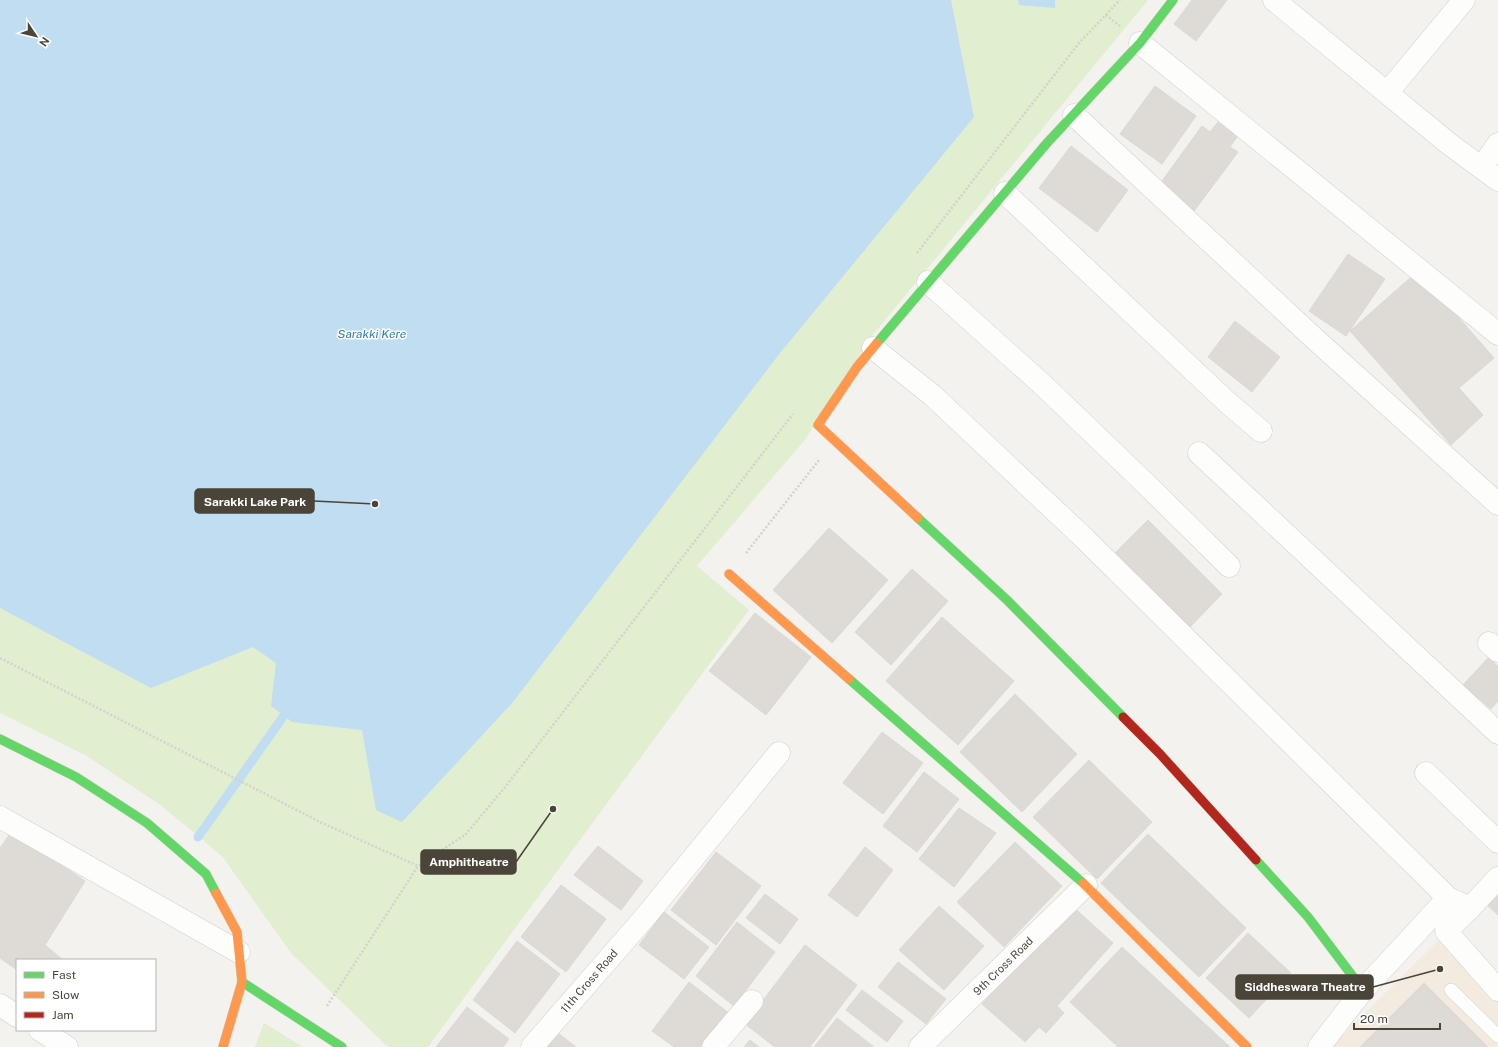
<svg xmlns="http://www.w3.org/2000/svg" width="1498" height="1047" viewBox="0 0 1498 1047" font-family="'Public Sans',sans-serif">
<rect width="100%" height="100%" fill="#f4f2ee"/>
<path fill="#f3ebdf" d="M1441 938 1498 1000V1047H1331Z"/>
<path fill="#e1eecf" d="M0 0H1148L872 336 804 441 697 566 749 610 428 1047H388L291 953 222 856 162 806 87 756 0 713Z
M264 1023 303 1047H255Z"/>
<path fill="#c0ddf1" d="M0 0H951L974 117 780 353 513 702 402 822 376 810 362 730 292 722 271 706 276 663 253 647 151 688 0 608Z
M1018 0H1055V8L1019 5Z"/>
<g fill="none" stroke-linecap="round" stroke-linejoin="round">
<path stroke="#c0ddf1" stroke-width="9" d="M198 837 290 707"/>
</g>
<path fill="#dedbd6" stroke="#dcd9d4" d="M1192 0H1227L1196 41 1174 24Z
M1155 86 1196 116 1162 164 1120 134Z
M1218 122 1237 137 1230 147 1238 152 1194 211 1159 185 1202 126 1210 132Z
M1071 146 1128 190 1097 232 1039 188Z
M1348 254 1385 279 1346 336 1309 311Z
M1418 271 1494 358 1459 388 1483 415 1451 445 1350 331Z
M1235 321 1280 357 1252 392 1208 357Z
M1148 520 1222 594 1188 629 1113 555Z
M829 528 888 580 832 643 773 590Z
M912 569 948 601 891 665 855 632Z
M755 613 811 657 766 715 709 671Z
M942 617 1014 681 958 745 886 681Z
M1488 658 1498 666V701L1491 709 1463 685Z
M1015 694 1077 754 1022 812 960 752Z
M882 732 923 763 883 814 843 783Z
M1089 760 1152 822 1097 879 1033 817Z
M924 772 959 799 917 852 883 826Z
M959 808 996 833 954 887 919 859Z
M12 831 85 881 45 945 63 960H17V970L0 958V848Z
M1148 834 1246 928 1199 977 1101 883Z
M1015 842 1062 886 1004 947 957 902Z
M598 846 643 881 621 910 574 875Z
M865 847 893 870 857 917 828 895Z
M716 852 761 886 716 945 671 910Z
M561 885 606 919 566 972 521 937Z
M1498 893V915L1487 905Z
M765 894 798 919 780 944 746 918Z
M1071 905 1113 943 1057 1006 1064 1013 1046 1033 1039 1027 1025 1042 982 1004Z
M939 906 984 946 944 990 899 950Z
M664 912 709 947 684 979 639 945Z
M737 922 775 952 734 1006 696 976Z
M1248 933 1291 973 1249 1018 1206 978Z
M517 941 560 974 515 1033 473 1000Z
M805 945 857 985 810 1047H775L745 1024Z
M1122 947 1230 1047H1118L1070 1002Z
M898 962 946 999 926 1024 878 987Z
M689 982 730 1014 705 1047H674L652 1031Z
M1424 983 1488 1047H1360Z
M862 990 903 1021 887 1042 846 1010Z
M467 1007 509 1039 503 1047H436Z
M837 1018 874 1047H814Z
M558 1033 576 1047H546Z
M750 1040 759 1047H744Z"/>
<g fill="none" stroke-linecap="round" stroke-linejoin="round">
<defs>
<path id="lane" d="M1451 990 1498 1036"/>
<path id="street" d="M1274 0 1448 143 1498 180
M1140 43 1498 334
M1387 93 1464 0
M1074 115 1316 340 1498 504
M1482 167 1498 144
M1005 193 1228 403 1261 431
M928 282 1043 385 1148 486 1229 566
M873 348 932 395 1085 539 1448 898 1470 908
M1199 453 1498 733
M1489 643 1498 651
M1426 773 1498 842
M0 817 239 952
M1498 878 1470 908 1446 931 1498 990
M0 1005 17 1016
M40 1030 67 1047
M532 1047 646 916 779 753
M713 1047 752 1001
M920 1047 1086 885
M1319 1047 1363 990 1448 898"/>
<path id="fast" d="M877 343 1047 143 1140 43 1173 0
M918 518 1007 600 1123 717
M849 679 1083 883
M0 739 76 777 147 823 206 874 216 893
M1256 860 1308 917 1363 990
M242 982 342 1047"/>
<path id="slow" d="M877 343 857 367 818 425 918 518
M729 574 849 679
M1083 883 1247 1047
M216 893 237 932 242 982 223 1047"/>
<path id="jam" d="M1123 717 1160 754 1256 860"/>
</defs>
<use href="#lane" stroke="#d2d0cb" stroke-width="14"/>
<use href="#street" stroke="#d2d0cb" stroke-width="23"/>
<use href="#fast" stroke="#d3cfc5" stroke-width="10"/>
<use href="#slow" stroke="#d3cfc5" stroke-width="10"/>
<use href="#jam" stroke="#d3cfc5" stroke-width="10"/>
<path stroke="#d3d2cc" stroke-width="2.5" stroke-dasharray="2 2" stroke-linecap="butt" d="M1106 15 1120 26
M917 253 1079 43 1120 0
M746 553 819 460
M0 658 320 822 418 866
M327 1006 418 866 466 834 506 786 793 414"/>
<use href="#lane" stroke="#fdfdfc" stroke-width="13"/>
<use href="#street" stroke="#fdfdfc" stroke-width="22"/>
<use href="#fast" stroke="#63d668" stroke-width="9"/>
<use href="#slow" stroke="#ff974d" stroke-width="9"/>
<use href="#jam" stroke="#b3261e" stroke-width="9"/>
</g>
<g text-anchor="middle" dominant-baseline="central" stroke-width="3" stroke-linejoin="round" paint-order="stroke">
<g font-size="11" fill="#4b4439" stroke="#fff">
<text transform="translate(1003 966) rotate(-44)">9th Cross Road</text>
<text transform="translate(589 981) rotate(-49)">11th Cross Road</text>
</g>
<g font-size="12" font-style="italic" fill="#2e7ab2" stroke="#fff">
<text x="372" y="334">Sarakki Kere</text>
</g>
</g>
<path fill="none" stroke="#4b4439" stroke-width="1.5" d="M375 504L314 501M553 809L516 862M1440 969L1373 987"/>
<g fill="#4b4439" stroke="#fff" stroke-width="1.5">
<circle cx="375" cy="504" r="4"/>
<circle cx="553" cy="809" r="4"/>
<circle cx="1440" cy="969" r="4"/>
</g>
<g fill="#4b4439" stroke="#4b4439" stroke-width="1.5">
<rect x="195" y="489" width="119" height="24" rx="4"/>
<rect x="421" y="850" width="95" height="24" rx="4"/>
<rect x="1236" y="975" width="137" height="24" rx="4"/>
</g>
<g font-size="12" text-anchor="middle" font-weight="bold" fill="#fff">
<text x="255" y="506">Sarakki Lake Park</text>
<text x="469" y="866">Amphitheatre</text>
<text x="1305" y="991">Siddheswara Theatre</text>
</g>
<rect x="16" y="959" width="140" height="72" fill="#ffffff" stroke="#b7b4b0"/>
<rect x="24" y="972" width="20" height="6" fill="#63d668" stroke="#b7b4b0"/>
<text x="52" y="979" font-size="12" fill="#4b4439">Fast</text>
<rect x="24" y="992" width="20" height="6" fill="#ff974d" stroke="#b7b4b0"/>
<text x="52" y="999" font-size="12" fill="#4b4439">Slow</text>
<rect x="24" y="1012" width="20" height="6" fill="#b3261e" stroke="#b7b4b0"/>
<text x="52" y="1019" font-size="12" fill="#4b4439">Jam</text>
<g transform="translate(36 36) rotate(125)" stroke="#ffffff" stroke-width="3" paint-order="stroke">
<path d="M0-3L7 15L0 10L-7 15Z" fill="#4b4439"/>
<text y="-6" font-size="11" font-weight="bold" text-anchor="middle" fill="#4b4439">N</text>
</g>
<path d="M1354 1023v6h86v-6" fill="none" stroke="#4b4439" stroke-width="2"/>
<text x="1360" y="1023" font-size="12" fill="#4b4439" stroke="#ffffff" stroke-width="3" paint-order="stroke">20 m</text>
</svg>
